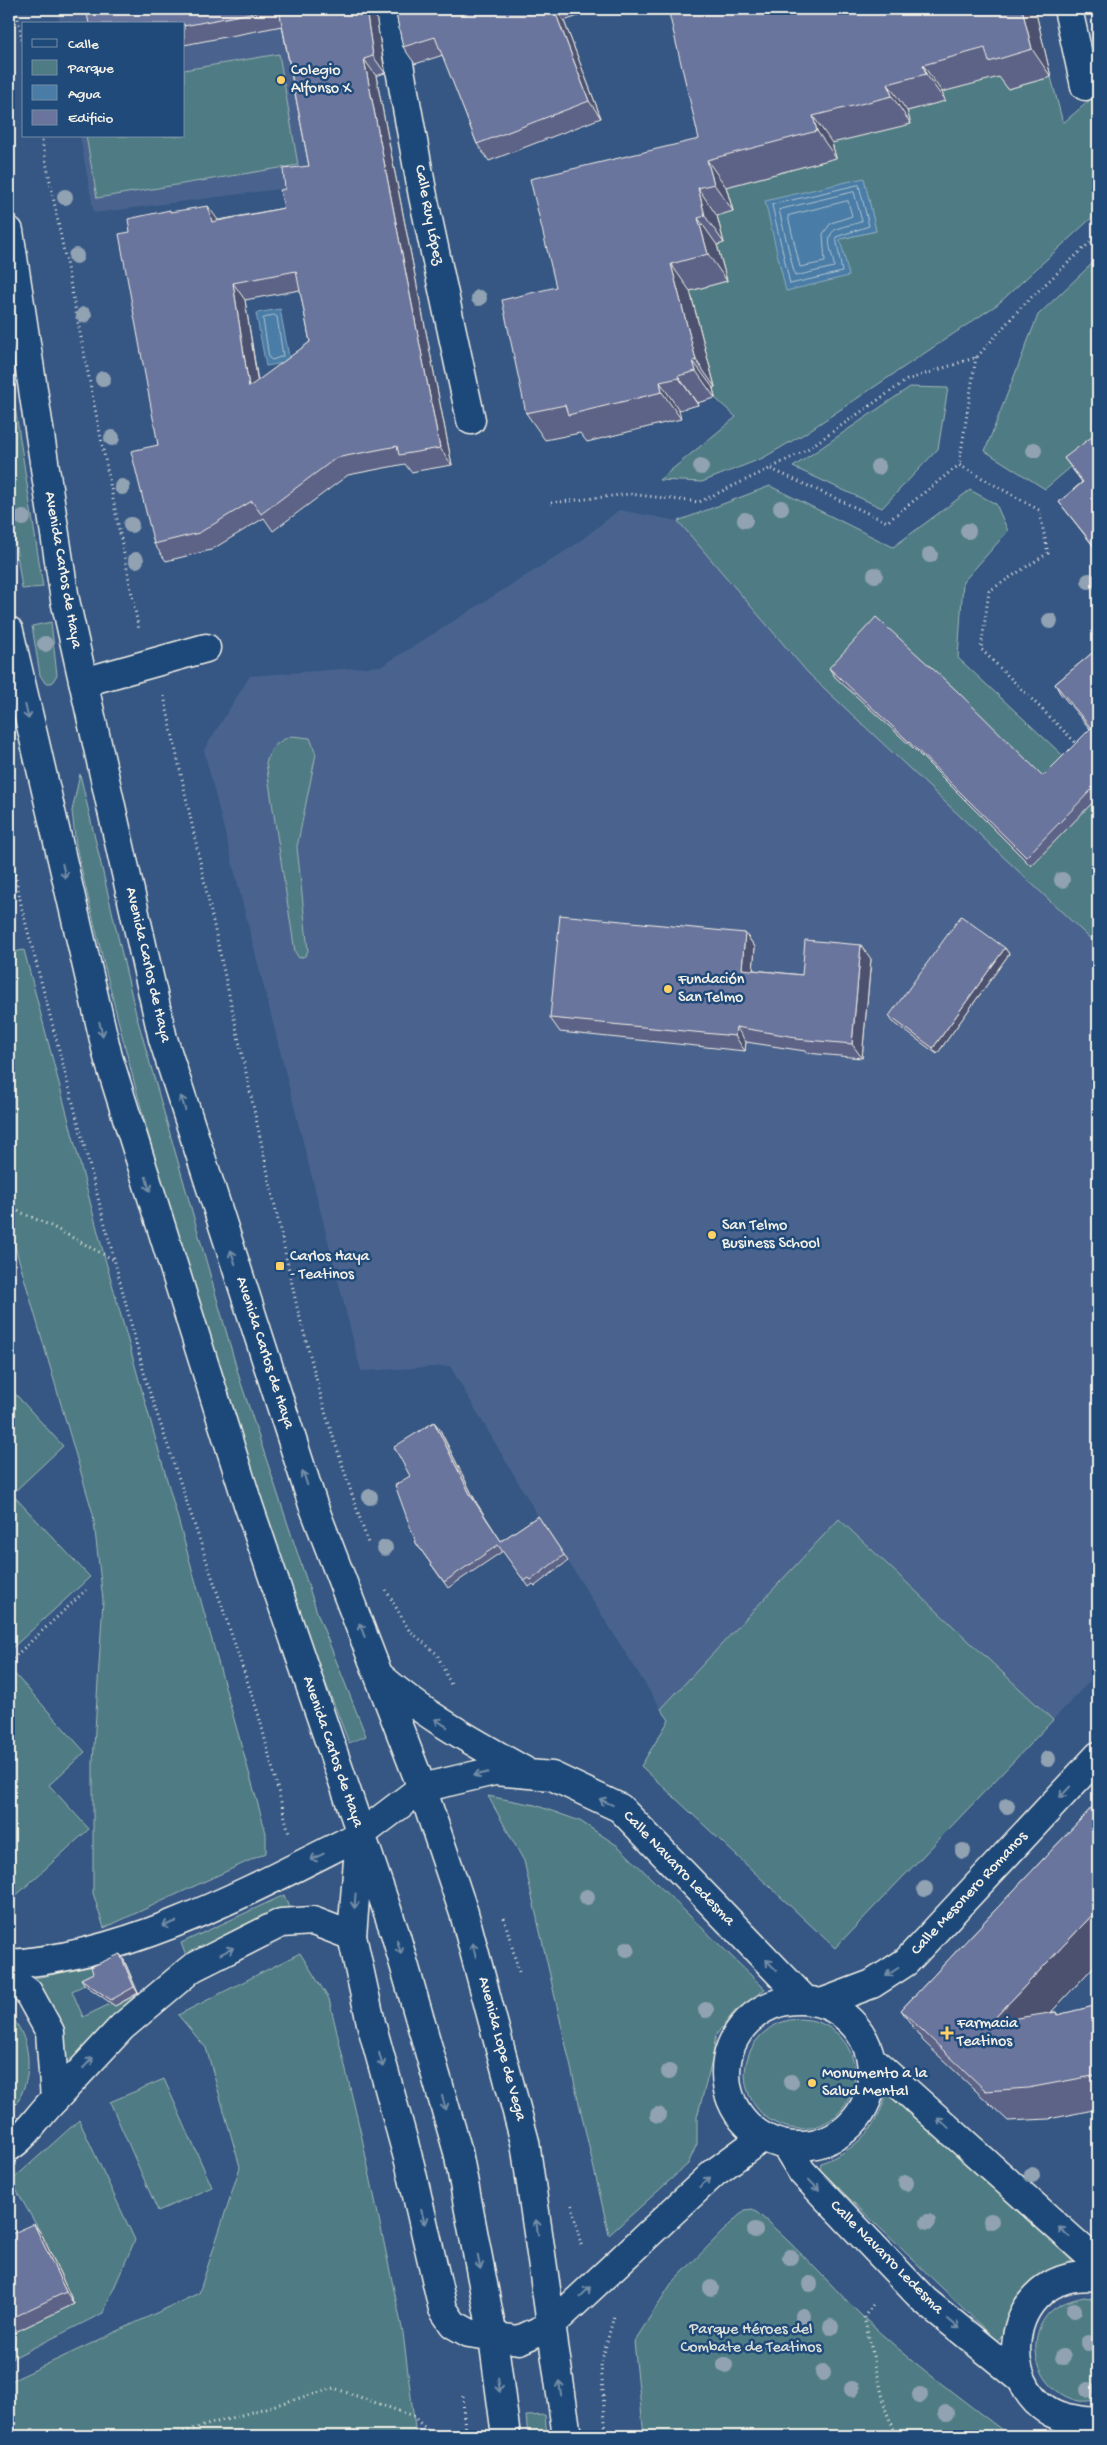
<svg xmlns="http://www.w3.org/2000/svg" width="1107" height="2445" viewBox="0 0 1107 2445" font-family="'Gochi Hand',sans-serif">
<rect width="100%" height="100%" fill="#365784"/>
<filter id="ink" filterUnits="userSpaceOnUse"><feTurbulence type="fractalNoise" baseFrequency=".02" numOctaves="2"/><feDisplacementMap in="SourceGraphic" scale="10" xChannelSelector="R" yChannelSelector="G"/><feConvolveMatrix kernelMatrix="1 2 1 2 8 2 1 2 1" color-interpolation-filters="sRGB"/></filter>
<g filter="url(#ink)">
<path fill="#49638e" d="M57 9H364L395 174 94 213 80 136H184V24H60Z
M619 510 678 521 808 673 1098 946V1672L1053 1720 840 1519 661 1709 568 1561 551 1538 450 1366 361 1371 204 750 250 676 382 666 575 545Z"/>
<path fill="#4f7c84" stroke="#a2b6b6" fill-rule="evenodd" d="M279 54 298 165 97 198 86 136H184V70Z
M994 69 1008 89 1051 77 1063 123 1098 93V212L998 304 804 434 763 458 702 482 659 480 736 417 715 398 713 388 715 387 690 291 727 281 717 245 724 243 719 225 706 218 733 211 726 187 835 158 827 129 910 124 907 111 944 101 940 84ZM864 179 876 231 840 239Z
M1098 258V444L1045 489 985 451 1038 315Z
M9 368 43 587 22 589 9 499Z
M910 387 948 388 938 449 882 508 793 467Z
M770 486 893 547 970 490 996 504 1008 531 963 582 958 658 1070 762 1031 865 1091 804 1098 813V946L808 673 678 521Z
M51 622 57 675 52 683H45L40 675 32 626Z
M292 736 310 738 316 754 297 847 308 951 305 956 299 958 295 952 266 763C271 747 276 742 292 736Z
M80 774 136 1014 240 1380 318 1615 366 1736 349 1743C234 1452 146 1151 76 846L72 811Z
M24 950 104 1255 266 1833V1853L104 1928 93 1893V1762L103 1600 93 1514 9 1226V953Z
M9 1387 63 1446 12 1494 90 1577 9 1651Z
M839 1519 1053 1720 835 1948 641 1766 669 1720 661 1709Z
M11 1670 85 1752 49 1785 89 1829 9 1902V1672Z
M488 1796 535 1805 580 1821 618 1846 765 1989 735 2011 716 2035 712 2061 697 2117V2144L688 2164 609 2235 524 1861Z
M284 1895 290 1910 187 1959 181 1943Z
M300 1953 329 1999 362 2138 403 2333 416 2436H9V2382L199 2293 240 2167 206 2048 178 2015Z
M124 1960 96 1973 97 1979 72 1991 83 2017 112 2003 115 2006 139 1994 106 2024 65 2070C59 2031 60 2009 30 1979Z
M9 2014C35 2042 34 2085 9 2113Z
M745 2074a55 55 0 1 1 110 0a55 55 0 1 1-110 0Z
M164 2079 212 2187 158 2211 110 2102Z
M889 2085 1072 2261 1029 2285 1009 2311 1001 2337 997 2341 820 2170 821 2163C860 2148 879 2126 889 2085Z
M79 2120 135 2240 103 2313 9 2360V2335L74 2304 42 2235 11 2181Z
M753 2209C792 2242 826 2280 862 2316 908 2360 960 2398 1010 2436H644L634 2342 671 2284 733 2221 745 2210Z
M1084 2297 1098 2299V2400C1092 2400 1085 2402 1079 2401 1039 2393 1022 2342 1049 2313 1059 2303 1072 2300 1084 2297Z
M545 2415 547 2436H528L526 2416Z"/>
<path fill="#497ca6" stroke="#8dabc0" d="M864 178 876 231 840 239 849 276 786 291 765 201Z
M280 309 290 362 266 366 256 313Z"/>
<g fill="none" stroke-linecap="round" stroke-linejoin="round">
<path stroke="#b0c2ce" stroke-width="1" d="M859 185 869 226 836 237 842 272 790 284 772 205Z
M854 192 862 221C855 225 846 225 839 228 821 234 834 255 834 267L795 276 779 210Z
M848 201 852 216 831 223 823 234 825 262 800 267 788 216Z
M274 315 277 317 283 356 272 360 269 358 263 319Z"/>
<defs>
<path id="minor" d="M389 9 423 196 471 420
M1068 9 1085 86
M84 682 206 648
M9 1964C129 1957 254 1888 360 1835
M9 1978 28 1992 50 2032 55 2099C39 2114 27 2136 9 2147
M821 2003 872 1984 906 1962 1098 1756
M55 2099 122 2027 192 1968 281 1923 313 1921 352 1936"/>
<path id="major" d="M9 231 65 600 163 1039 313 1505 422 1788 464 1913 525 2142 567 2436
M9 631 108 1057 248 1504 395 1933 458 2152 493 2337 506 2436
M382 1678C425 1716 474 1742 523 1770
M726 2073a73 73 0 1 1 146 0a73 73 0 1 1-146 0Z
M871 2059 1090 2256 1098 2266
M763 2137 714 2173 550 2326 519 2340 469 2333 453 2324 443 2309 410 2165 371 2023 352 1936 360 1835 422 1788 494 1771 552 1776 620 1808 805 2000
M786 2146 802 2172 924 2300 1021 2379
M1098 2277C999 2266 989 2406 1072 2419 1081 2420 1089 2423 1098 2421"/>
</defs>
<use href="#minor" stroke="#f4f1e8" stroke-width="31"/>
<use href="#major" stroke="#f4f1e8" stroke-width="31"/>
<path stroke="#f4f1e8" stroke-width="3" stroke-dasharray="1 4" stroke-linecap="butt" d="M16 9 24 48
M41 136 139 630
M976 357 959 465 1039 510 1048 553 989 591 981 649 1078 745
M771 469 887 522 959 465
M551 503 629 494 699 502 771 468 806 450 907 380 977 357 1022 306 1098 235
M164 696 297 1307 326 1415 368 1543
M9 845 22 909 147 1384 259 1716 289 1833
M9 1207 51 1226 114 1260
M386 1590 409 1630 437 1654 452 1687
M9 1662 86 1590
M504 1918 519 1972
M572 2205 582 2248
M873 2305 864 2317 886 2411 897 2436
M463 2396 465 2436
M169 2436 334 2388 413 2416 433 2436
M606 2436 601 2364 614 2316"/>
<use href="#minor" stroke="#1f4a7a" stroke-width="28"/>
<use href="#major" stroke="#1f4a7a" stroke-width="28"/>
</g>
<g fill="#91a2b3">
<circle cx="65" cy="197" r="8"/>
<circle cx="76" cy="256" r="8"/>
<circle cx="479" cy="298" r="8"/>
<circle cx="84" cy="315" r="8"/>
<circle cx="103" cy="379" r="8"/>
<circle cx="112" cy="438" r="8"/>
<circle cx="1034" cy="450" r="8"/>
<circle cx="701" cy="467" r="8"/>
<circle cx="878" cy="467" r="8"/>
<circle cx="122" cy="487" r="8"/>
<circle cx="781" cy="508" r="8"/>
<circle cx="23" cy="518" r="8"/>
<circle cx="745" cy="520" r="8"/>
<circle cx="131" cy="525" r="8"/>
<circle cx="968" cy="531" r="8"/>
<circle cx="930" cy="555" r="8"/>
<circle cx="136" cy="560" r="8"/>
<circle cx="875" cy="575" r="8"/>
<circle cx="1089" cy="581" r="8"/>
<circle cx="1050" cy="621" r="8"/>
<circle cx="45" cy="644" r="8"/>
<circle cx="1062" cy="880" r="8"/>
<circle cx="370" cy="1497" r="8"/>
<circle cx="385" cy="1548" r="8"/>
<circle cx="1048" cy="1759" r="8"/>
<circle cx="1007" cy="1806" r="8"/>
<circle cx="963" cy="1851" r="8"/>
<circle cx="925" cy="1889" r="8"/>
<circle cx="587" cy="1897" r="8"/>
<circle cx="627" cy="1949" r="8"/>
<circle cx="706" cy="2010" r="8"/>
<circle cx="669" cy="2072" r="8"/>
<circle cx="791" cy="2082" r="8"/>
<circle cx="658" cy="2115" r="8"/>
<circle cx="1032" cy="2175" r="8"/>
<circle cx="906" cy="2183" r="8"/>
<circle cx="991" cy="2221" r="8"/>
<circle cx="928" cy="2222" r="8"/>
<circle cx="755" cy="2230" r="8"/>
<circle cx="790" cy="2257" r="8"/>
<circle cx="810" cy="2284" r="8"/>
<circle cx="711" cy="2288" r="8"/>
<circle cx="1074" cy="2310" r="8"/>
<circle cx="803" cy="2316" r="8"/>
<circle cx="831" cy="2327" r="8"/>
<circle cx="1088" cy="2343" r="8"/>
<circle cx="1063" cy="2357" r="8"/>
<circle cx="725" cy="2365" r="8"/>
<circle cx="823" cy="2373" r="8"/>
<circle cx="852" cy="2389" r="8"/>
<circle cx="1088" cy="2390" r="8"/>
<circle cx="920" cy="2395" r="8"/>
<circle cx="946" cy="2413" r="8"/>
</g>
<path fill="#5c6487" stroke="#f4f1e8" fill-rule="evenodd" d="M86 9H375L385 73 376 76 452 465 411 472 405 464 348 475 273 531 264 518 211 550 166 561 154 544 158 445 130 232 172 212 219 220 284 208 285 189 309 166 282 26 184 45V24ZM300 290 310 342 258 381 245 300Z
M395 9H579L581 15 564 21 601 118 489 161 477 144 443 55 415 64 403 47Z
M1035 9 1051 77 1008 89 999 77 942 92 945 101 907 111 911 124 832 143 836 158 726 187 733 211 717 216 724 243 717 245 727 281 690 291 715 387 713 388 715 398 697 403 698 405 679 410 681 419 587 442 580 433 545 440 526 413 556 287 699 139Z
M1098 442V552L1059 502 1082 482 1064 458Z
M1098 648V797L1031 866 911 746 835 677 829 668 1043 776 1090 729 1060 693 1055 684Z
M745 933 755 947 753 970 802 975 871 959 862 1058 806 1053 805 1051 746 1042 745 1051 560 1032 550 1018Z
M1005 948 1009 954 937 1054 893 1022 889 1016Z
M439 1428 476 1502 501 1541 538 1516 568 1561 535 1586 533 1584 529 1587 503 1551 448 1588 416 1543 410 1476Z
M1098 1801V1962L1051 2012H1056L1058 2015 1098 2005V2109L1049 2119 1008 2121 923 2041 901 2010Z
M124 1960 138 1993 115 2006 85 1985 81 1979Z
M9 2235H42L74 2304 9 2335Z"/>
<path fill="#4b516e" stroke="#f4f1e8" d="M366 9H375L385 73 373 56Z
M554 9H555L564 21 601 118 589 101Z
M1022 9H1035L1051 77 1032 49Z
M364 59 376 76 452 465 440 448Z
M923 65 942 92 945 101 926 74Z
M888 84 907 111 911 124 892 96Z
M813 116 832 143 836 158 817 131Z
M707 160 726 187 733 211 714 184Z
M698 188 717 216 724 243 705 216Z
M208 206 220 223 212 222Z
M698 218 717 245 727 281 708 254Z
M671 264 690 291 715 387 696 360Z
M233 283 245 300 261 404 249 387Z
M693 361 713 388 715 398 696 371Z
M678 376 697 403 698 405 679 378Z
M660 382 679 410 681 419 662 392Z
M745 933 755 947 752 983 742 969Z
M861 945 871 959 862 1058 852 1044Z
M1005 948 1009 954 937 1054 933 1048Z
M736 1027 746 1042 745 1051 735 1036Z
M434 1422 439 1428 476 1502 471 1496Z
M1098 1909V1962L1013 2053 991 2022Z
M120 1954 124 1960 138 1993 134 1987Z
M34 2224 42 2235 74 2304 66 2292Z"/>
<path fill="#6b749d" stroke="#f4f1e8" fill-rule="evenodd" d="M86 9H272L184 26V24H89Z
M279 9H366L373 56 364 59 440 448 399 455 397 446 336 458 261 514 252 501 199 533 154 544 131 451 158 445 119 234 130 232 128 219 170 210V212L208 206 212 222 284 208 280 190 285 189 283 169 309 166ZM296 271 310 342 249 387 233 283Z
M395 9H554L589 101 477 144 435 37 403 47Z
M668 9H1022L1032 49 989 62 985 48 923 65 926 74 888 84 892 96 813 116 817 131 707 160 714 184 698 188 705 216 698 218 708 254 671 264 696 360 693 361 696 371 678 376 679 378 660 382 662 392 568 415 565 405 526 413 502 300 556 287 530 179 699 139Z
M1093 436 1098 442V551L1059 502 1083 482 1064 458Z
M876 617 956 690 1043 776 1091 728 1055 684 1098 648V783L1026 857 905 738 829 668Z
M560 915 745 933 742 969 802 975 805 940 861 945 852 1044 796 1039V1037L736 1027 735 1036 550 1018Z
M961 916 1005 948 933 1048 889 1016Z
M434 1422 471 1496 501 1541 538 1516 564 1555 531 1580 529 1578 524 1581 498 1545 444 1582 416 1543 395 1485 410 1476 394 1447Z
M1098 1801V1909L991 2022 1056 2012 1057 2015 1098 2005V2075L1028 2088 986 2091 901 2010Z
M120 1954 134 1987 111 2000 81 1979 93 1973 91 1967Z
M34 2224 66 2292 9 2319V2235Z"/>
<defs><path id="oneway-shaft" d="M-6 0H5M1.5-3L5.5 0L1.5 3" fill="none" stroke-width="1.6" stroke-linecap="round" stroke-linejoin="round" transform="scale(1.25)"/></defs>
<g stroke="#748da6">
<use href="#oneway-shaft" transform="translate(27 712) rotate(77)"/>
<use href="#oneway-shaft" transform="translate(64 871) rotate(77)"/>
<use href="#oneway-shaft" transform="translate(101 1029) rotate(77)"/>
<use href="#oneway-shaft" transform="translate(183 1103) rotate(-108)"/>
<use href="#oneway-shaft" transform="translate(148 1184) rotate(73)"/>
<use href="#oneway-shaft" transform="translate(233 1257) rotate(-108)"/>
<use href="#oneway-shaft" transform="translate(305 1478) rotate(-108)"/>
<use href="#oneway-shaft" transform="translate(362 1630) rotate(-111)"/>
<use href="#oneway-shaft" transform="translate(441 1723) rotate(-146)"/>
<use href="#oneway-shaft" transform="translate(481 1774) rotate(167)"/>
<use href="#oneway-shaft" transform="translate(1065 1792) rotate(133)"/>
<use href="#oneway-shaft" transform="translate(606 1802) rotate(-155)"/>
<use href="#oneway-shaft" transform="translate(317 1857) rotate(154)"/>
<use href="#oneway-shaft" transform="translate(355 1901) rotate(94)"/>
<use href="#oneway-shaft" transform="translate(169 1924) rotate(161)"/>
<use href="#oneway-shaft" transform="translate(399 1947) rotate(74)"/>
<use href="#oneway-shaft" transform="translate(474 1950) rotate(-105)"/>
<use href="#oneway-shaft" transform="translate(227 1951) rotate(-27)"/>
<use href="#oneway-shaft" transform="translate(771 1965) rotate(-134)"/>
<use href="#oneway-shaft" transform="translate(892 1972) rotate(148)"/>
<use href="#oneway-shaft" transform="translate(381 2060) rotate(75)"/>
<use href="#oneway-shaft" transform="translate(88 2063) rotate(-47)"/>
<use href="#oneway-shaft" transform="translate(444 2103) rotate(74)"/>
<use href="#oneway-shaft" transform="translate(943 2123) rotate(-138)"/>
<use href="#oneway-shaft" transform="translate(705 2182) rotate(-42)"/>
<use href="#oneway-shaft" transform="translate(814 2185) rotate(46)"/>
<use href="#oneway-shaft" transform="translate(423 2217) rotate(76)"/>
<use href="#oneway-shaft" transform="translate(537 2227) rotate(-98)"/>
<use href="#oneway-shaft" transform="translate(1064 2232) rotate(-138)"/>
<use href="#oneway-shaft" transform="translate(479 2262) rotate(79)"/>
<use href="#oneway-shaft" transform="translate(585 2292) rotate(-44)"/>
<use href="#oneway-shaft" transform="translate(954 2324) rotate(39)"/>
<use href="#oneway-shaft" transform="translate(499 2385) rotate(83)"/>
<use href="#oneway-shaft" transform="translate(560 2388) rotate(-99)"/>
</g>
</g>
<g fill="#ffd166" stroke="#1f4a7a" stroke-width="2">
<circle cx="281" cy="80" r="5"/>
<circle cx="668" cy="989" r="5"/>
<circle cx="712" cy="1235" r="5"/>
<rect x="275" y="1261" width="10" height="10" rx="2.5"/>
<path d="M944.5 2025.5h5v5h5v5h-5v5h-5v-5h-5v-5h5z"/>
<circle cx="812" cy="2083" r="5"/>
</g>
<g text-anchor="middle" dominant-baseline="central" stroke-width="5" stroke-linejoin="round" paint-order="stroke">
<g font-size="16" fill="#f4f1e8" stroke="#1f4a7a" text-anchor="start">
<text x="291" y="71">Colegio<tspan x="291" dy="18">Alfonso X</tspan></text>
<text x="678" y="980">Fundación<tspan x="678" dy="18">San Telmo</tspan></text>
<text x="722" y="1226">San Telmo<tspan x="722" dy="18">Business School</tspan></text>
<text x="290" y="1257">Carlos Haya<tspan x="290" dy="18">- Teatinos</tspan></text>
<text x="957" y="2024">Farmacia<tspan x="957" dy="18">Teatinos</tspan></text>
<text x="822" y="2074">Monumento a la<tspan x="822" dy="18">Salud Mental</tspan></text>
</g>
<g font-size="16" fill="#f4f1e8" stroke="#1f4a7a">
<text transform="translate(428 215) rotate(79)">Calle Ruy López</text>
<text transform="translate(62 570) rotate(80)">Avenida Carlos de Haya</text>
<text transform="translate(147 965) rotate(77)">Avenida Carlos de Haya</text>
<text transform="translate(264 1353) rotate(72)">Avenida Carlos de Haya</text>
<text transform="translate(332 1752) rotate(71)">Avenida Carlos de Haya</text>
<text transform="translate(678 1869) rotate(46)">Calle Navarro Ledesma</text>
<text transform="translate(970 1894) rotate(-47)">Calle Mesonero Romanos</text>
<text transform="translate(501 2049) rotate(75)">Avenida Lope de Vega</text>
<text transform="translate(886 2258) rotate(45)">Calle Navarro Ledesma</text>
</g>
<g font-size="16" fill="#dbdfd9" stroke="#1f4a7a">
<text x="751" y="2330">Parque Héroes del<tspan x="751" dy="18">Combate de Teatinos</tspan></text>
</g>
</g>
<rect width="1107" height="2445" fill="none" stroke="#1f4a7a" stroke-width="30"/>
<rect x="15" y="15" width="1077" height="2415" fill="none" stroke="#f4f1e8" stroke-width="2" filter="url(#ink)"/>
<rect x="22" y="22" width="162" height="115" fill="#1f4a7a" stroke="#748da6"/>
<rect x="32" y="39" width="25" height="8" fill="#1f4a7a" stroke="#748da6"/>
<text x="68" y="48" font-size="15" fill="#f4f1e8">Calle</text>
<rect x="32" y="60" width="25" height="15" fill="#4f7c84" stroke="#748da6"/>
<text x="68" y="72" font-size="15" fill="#f4f1e8">Parque</text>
<rect x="32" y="85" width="25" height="15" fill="#497ca6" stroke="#748da6"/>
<text x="68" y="98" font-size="15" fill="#f4f1e8">Agua</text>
<rect x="32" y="110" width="25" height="15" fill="#6b749d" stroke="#748da6"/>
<text x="68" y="122" font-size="15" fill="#f4f1e8">Edificio</text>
</svg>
